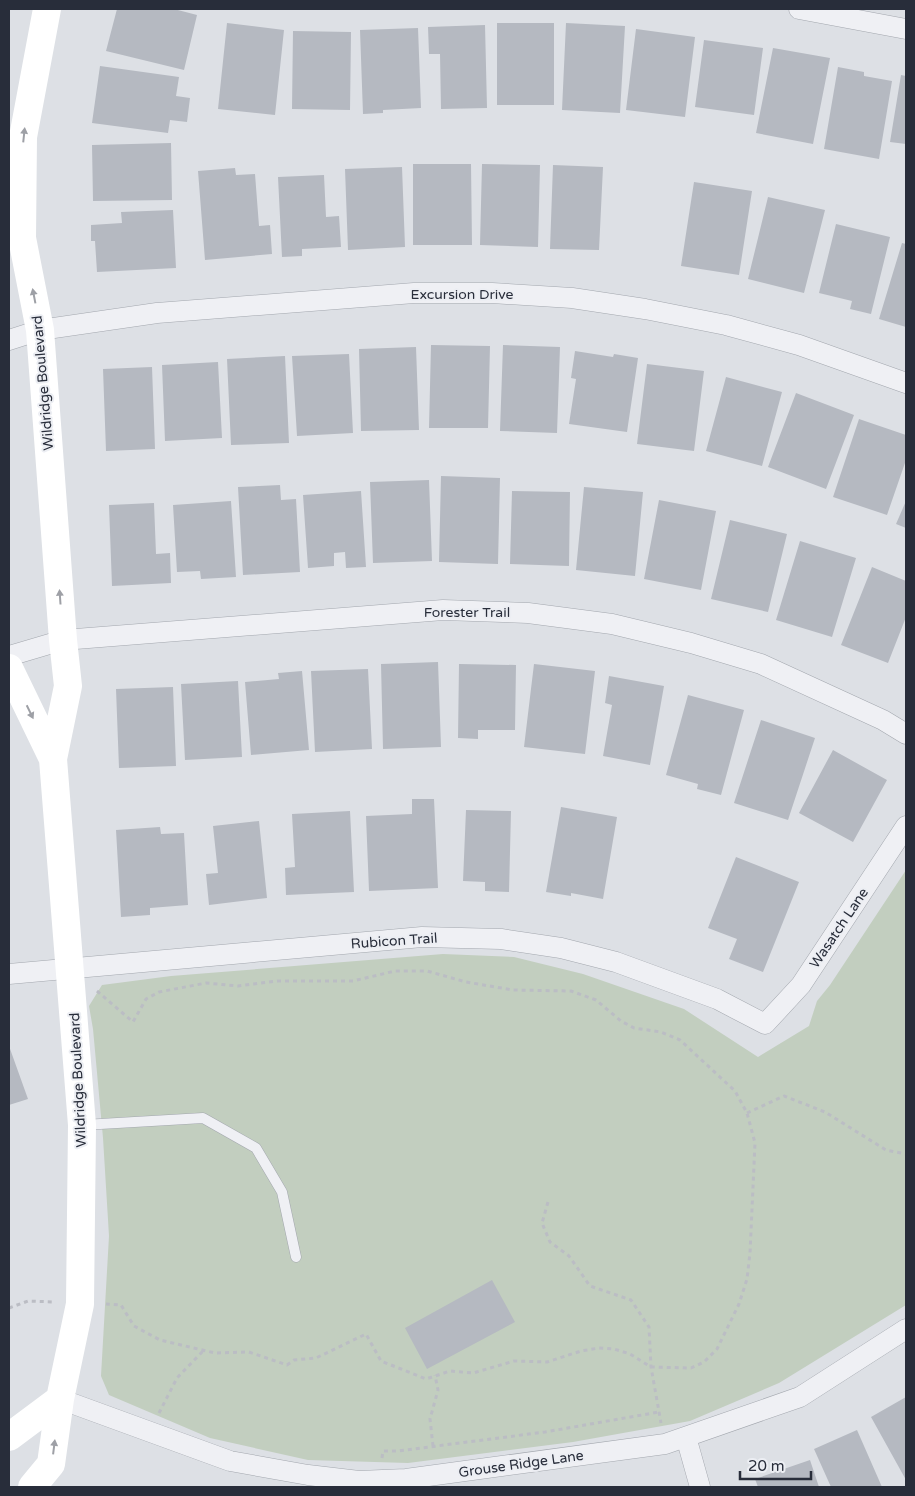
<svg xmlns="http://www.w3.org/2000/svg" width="915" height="1496" viewBox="0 0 915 1496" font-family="'Varela Round',sans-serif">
<rect width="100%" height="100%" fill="#dde0e5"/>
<path fill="#c2cebf" d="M906 870V1305L779 1383 690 1421 573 1442 408 1463 308 1460 210 1438 109 1395 101 1376 109 1236 103 1138 93 1029 89 1006 102 985 171 976 443 954 514 957 583 974 684 1009 758 1057 809 1026 817 1001 830 985Z"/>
<path fill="#b5b9c1" d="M117 9H174L197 15 184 70 106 51Z
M227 23 284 30 275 115 218 109Z
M497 23H554V105H497Z
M566 23 625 26 620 113 562 110Z
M485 25 487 108 441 109 440 54H429L428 27Z
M418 28 421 108 383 110V113L363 114 360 30Z
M636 29 695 37 685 117 626 110Z
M293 31 351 32 350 110 292 109Z
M704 40 763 48 754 115 695 107Z
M773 48 830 58 813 144 756 133Z
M100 66 179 77 176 96 190 98 187 122 170 120 168 133 92 123Z
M838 67 864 72V76L892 81 879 159 824 149Z
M901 75 906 76V144L890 142Z
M171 143 172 200 93 201 92 145Z
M413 164H471L472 245H413Z
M482 164 540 165 538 247 480 245Z
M553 165 603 167 599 250 550 249Z
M402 167 405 247 348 250 345 169Z
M235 168 236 175 255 174 259 226 270 225 272 254 205 260 198 171Z
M324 175 326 217 339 216 341 247 302 249V256L282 257 278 177Z
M694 182 752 191 739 275 681 266Z
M768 197 825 210 804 293 748 279Z
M173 210 176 268 97 272 95 241H91V225L122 223 121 212Z
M836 224 890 237 871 314 850 309 852 301 819 293Z
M902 243 906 244V327L879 319Z
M431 345 490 346 488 428H429Z
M503 345 560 347 557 433 500 431Z
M416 347 419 430 361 431 359 349Z
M575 351 613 357 614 354 638 358 627 432 569 424 576 379 571 378Z
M349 354 353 433 297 436 292 356Z
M285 356 289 443 231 445 227 359Z
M218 362 222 438 165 441 162 365Z
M647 364 704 371 694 451 637 444Z
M152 367 155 449 106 451 103 369Z
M726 377 782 392 762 466 706 451Z
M796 393 854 415 826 489 768 467Z
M859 419 906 435V460L887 515 833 497Z
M441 476 500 478 498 564 439 562Z
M429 480 432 561 373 563 370 482Z
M280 485 281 500 296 499 300 572 243 575 238 487Z
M584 487 643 492 635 576 576 570Z
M361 491 366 567 346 568 345 552 334 553V566L308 568 303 495Z
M512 491 570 492 569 566 510 564Z
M659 500 716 511 701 590 644 579Z
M231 501 236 577 201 579 200 571 177 572 173 505Z
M906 501V528L896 524Z
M154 503 156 554 170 553 171 583 112 586 109 505Z
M730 520 787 534 768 612 711 599Z
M800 541 856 558 832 637 776 620Z
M872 567 906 581V617L888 663 841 645Z
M438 662 441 747 383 749 381 664Z
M459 664 516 665 515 730H478V739L458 738Z
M534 664 595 671 585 754 524 747Z
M368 669 372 749 315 752 311 671Z
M302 671 309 750 251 755 245 682 279 679 278 673Z
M609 676 664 686 650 765 603 756 612 705 605 703Z
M238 681 242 757 185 760 181 684Z
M173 687 176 766 119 768 116 689Z
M688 695 744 710 721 795 697 789 698 784 666 775Z
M761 720 815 738 788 820 734 803Z
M833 750 887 780 853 842 799 813Z
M412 799H434L438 888 369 891 366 816 412 814Z
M561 807 617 817 603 899 571 893V896L546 892Z
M466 810 511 811 509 892 485 891V882L463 881Z
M350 811 354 892 286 895 285 868 295 867 292 814Z
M259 821 267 898 209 905 206 874 218 873 213 826Z
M160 827 161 834 184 833 188 905 150 908V915L121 917 116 830Z
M736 857 799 882 763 972 729 959 737 939 708 928Z
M9 1046 28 1099 9 1105Z
M492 1280 515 1322 427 1369 405 1328Z
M906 1397V1480L871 1417Z
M857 1430 882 1487H831L814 1449Z
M810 1460 819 1487H758L755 1479Z"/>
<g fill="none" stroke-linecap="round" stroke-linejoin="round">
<defs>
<path id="lane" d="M83 1125 203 1118 256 1148 282 1192 296 1257"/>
<path id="street" d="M799 9 906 29
M9 340 40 330 157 313 414 293H492L572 298 645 309 726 325 799 345 906 383
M9 656 63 640 443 610 528 613 612 624 691 643 761 664 883 720 906 734
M9 974 422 937 501 939 561 948 616 962 717 999 765 1024 801 985 906 826
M60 1399 230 1461 308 1475 359 1481 406 1479 665 1444 800 1397 906 1329
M686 1437 700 1487"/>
</defs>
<use href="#lane" stroke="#a3a7ae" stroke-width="11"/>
<use href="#street" stroke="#a3a7ae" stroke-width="21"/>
<path stroke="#bbbdc4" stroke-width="3" stroke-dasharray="4 4" stroke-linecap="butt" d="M97 991 133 1022 146 999 159 992 206 983 238 986 277 981H353L395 971H427L466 982 513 990 571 991 596 1000 621 1021 634 1028 661 1032 680 1040 735 1091 747 1113 755 1143 750 1253 747 1279 739 1304 717 1349 704 1362 691 1368 651 1367 630 1354 614 1349 599 1348 581 1351 547 1362 514 1361 473 1373 450 1371 426 1379 381 1361 366 1334 316 1358 294 1360 287 1365 249 1352 215 1353 160 1340 134 1326 121 1305 106 1304
M747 1113 784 1096 825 1112 886 1150 906 1154
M548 1202 542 1223 550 1242 569 1256 590 1286 631 1300 649 1327 651 1367 661 1423
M9 1308 28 1301 54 1302
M159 1413 177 1378 204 1350
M433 1446 430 1419 438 1390 435 1375
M382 1458 383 1451H398L545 1432 659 1412"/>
<use href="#lane" stroke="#eff0f4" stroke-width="10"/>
<use href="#street" stroke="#eff0f4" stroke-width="20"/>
<path stroke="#fff" stroke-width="28" d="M9 668 53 759 68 686 63 640 40 330 22 238 23 137 47 9
M9 1437 60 1399
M32 1487 51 1464 60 1399 80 1304 82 1125 53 759"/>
</g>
<defs><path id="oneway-solid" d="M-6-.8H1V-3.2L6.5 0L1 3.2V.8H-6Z" transform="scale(1.25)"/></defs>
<g fill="#9ea0a6">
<use href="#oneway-solid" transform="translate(24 135) rotate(-84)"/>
<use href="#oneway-solid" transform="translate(34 296) rotate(-101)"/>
<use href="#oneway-solid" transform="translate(60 597) rotate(-94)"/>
<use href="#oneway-solid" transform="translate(30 712) rotate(64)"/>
<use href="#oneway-solid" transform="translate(54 1447) rotate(-83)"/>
</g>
<g text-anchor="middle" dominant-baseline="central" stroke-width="4" stroke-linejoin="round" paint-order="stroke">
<g font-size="14" fill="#282d3a" stroke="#eceef3">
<text x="462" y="294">Excursion Drive</text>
<text transform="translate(43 383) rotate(-95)">Wildridge Boulevard</text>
<text x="467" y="612">Forester Trail</text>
<text transform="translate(839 928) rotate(-56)">Wasatch Lane</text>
<text transform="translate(394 941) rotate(-4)">Rubicon Trail</text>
<text transform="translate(78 1080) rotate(-93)">Wildridge Boulevard</text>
<text transform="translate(521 1464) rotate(-8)">Grouse Ridge Lane</text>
</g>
</g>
<rect width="915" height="1496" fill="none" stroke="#282d3a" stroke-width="20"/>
<path d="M740 1471v8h71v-8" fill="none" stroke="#282d3a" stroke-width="2.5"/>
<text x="748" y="1471" font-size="15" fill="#282d3a" stroke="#eceef3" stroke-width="4" paint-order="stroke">20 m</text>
</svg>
